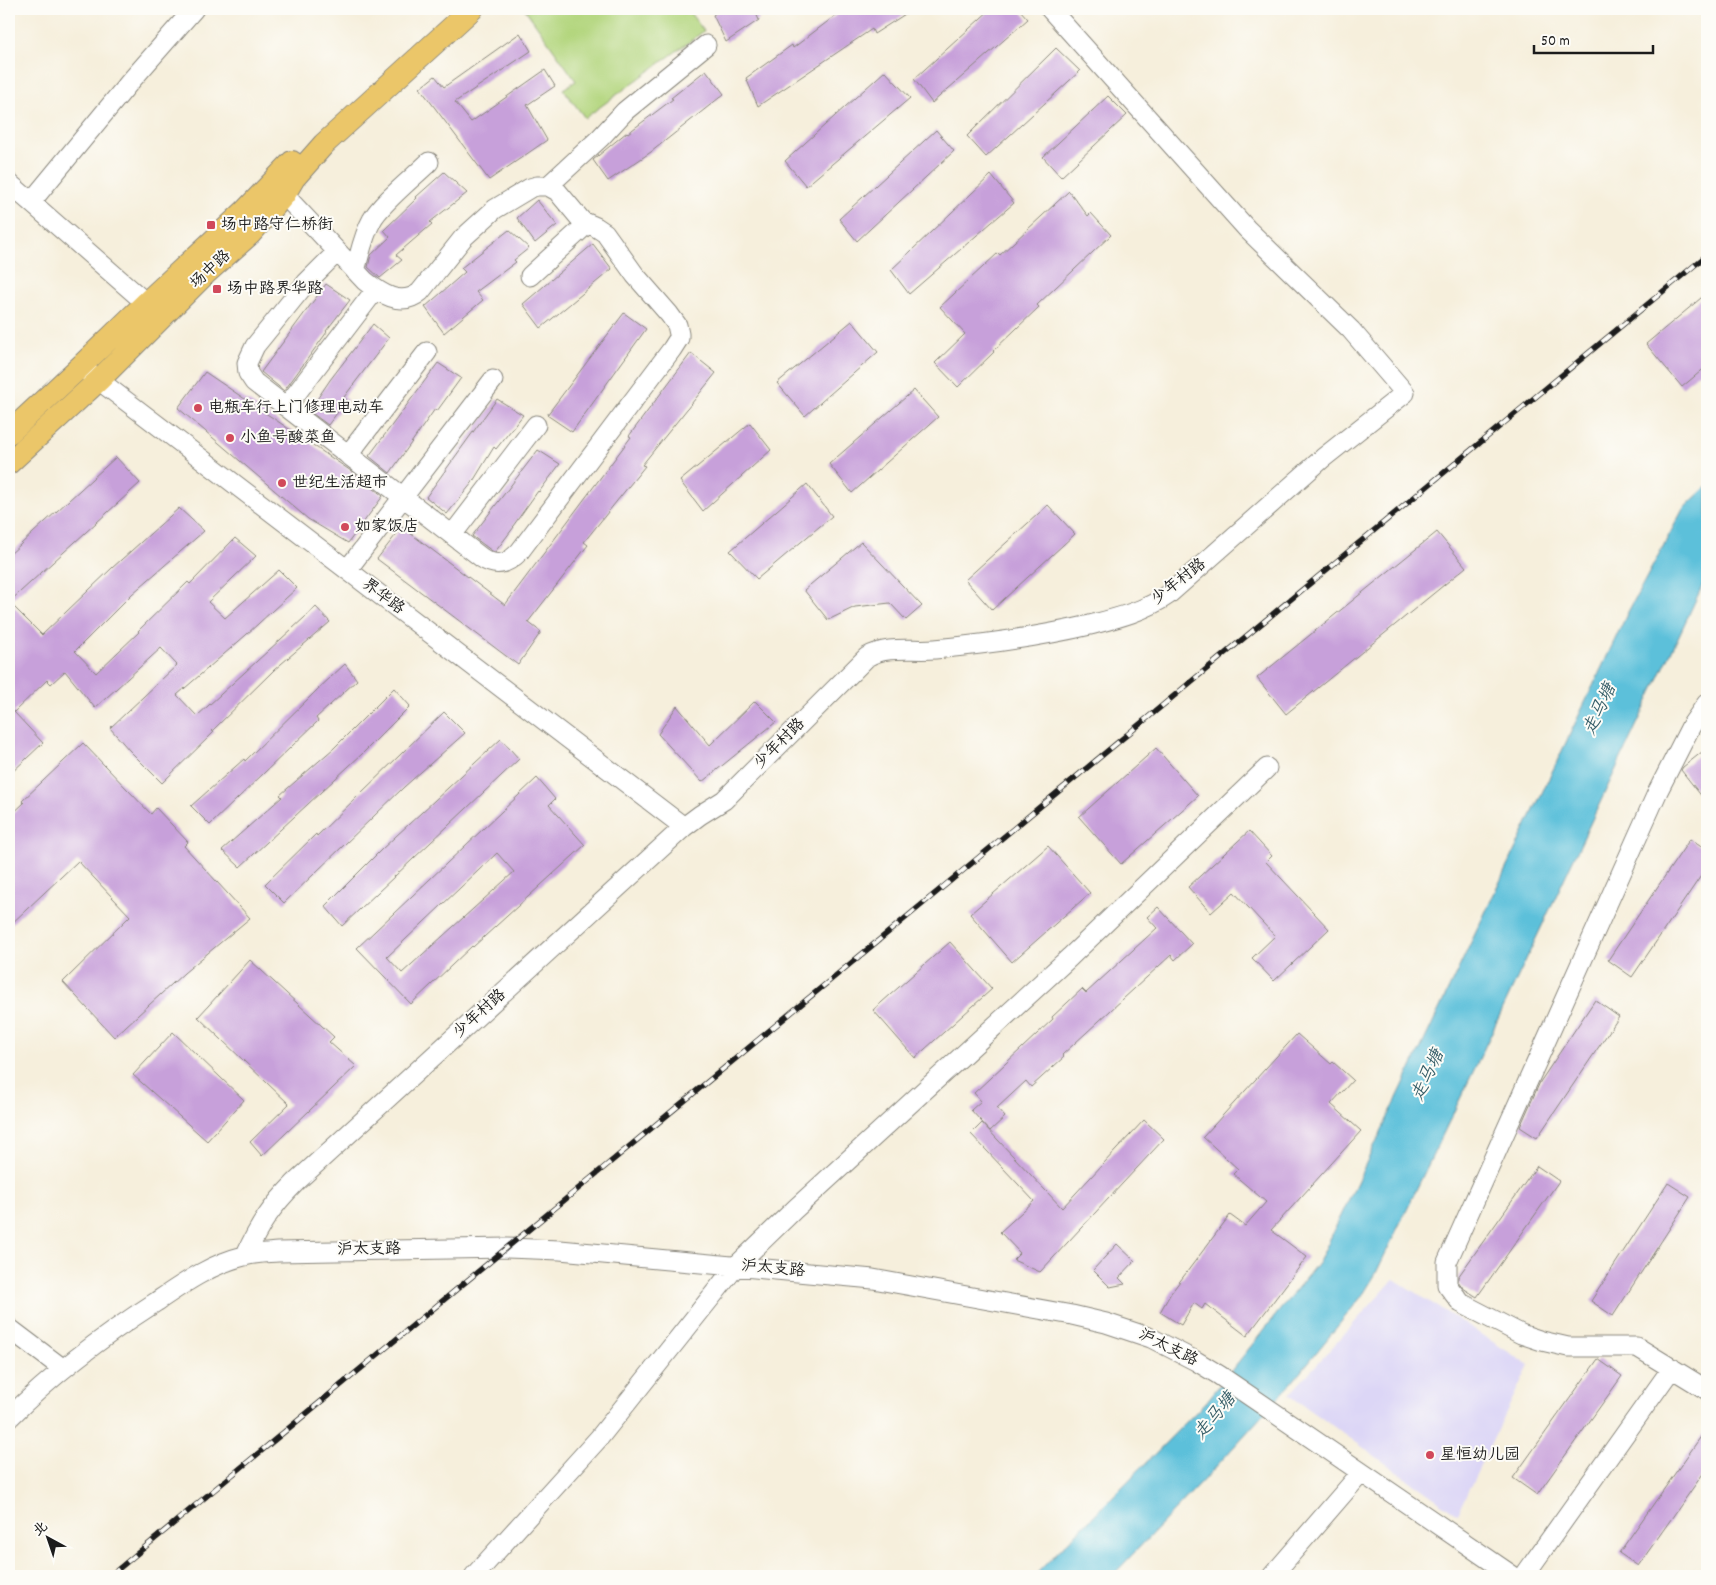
<svg xmlns="http://www.w3.org/2000/svg" width="1716" height="1585" viewBox="0 0 1716 1585" font-family="Dekko,'LXGW WenKai TC',sans-serif">
<rect width="100%" height="100%" fill="#fdfcf7"/>
<filter id="ink" filterUnits="userSpaceOnUse"><feTurbulence type="fractalNoise" baseFrequency=".02" numOctaves="2"/><feDisplacementMap in="SourceGraphic" scale="10" xChannelSelector="R" yChannelSelector="G"/><feConvolveMatrix kernelMatrix="1 2 1 2 8 2 1 2 1" color-interpolation-filters="sRGB"/></filter>
<filter id="wash" filterUnits="userSpaceOnUse"><feTurbulence type="fractalNoise" baseFrequency=".0096" numOctaves="4" result="noise"/><feDisplacementMap in="SourceGraphic" scale="20" xChannelSelector="R" yChannelSelector="G"/><feGaussianBlur stdDeviation="1.12" result="paint"/><feColorMatrix in="noise" values="0 0 0 0 0 0 0 0 0 0 0 0 0 0 0 0 0 1.4 0 .05"/><feComposite in="paint" operator="in"/></filter>
<g filter="url(#wash)">
<rect width="100%" height="100%" fill="#f6efdc"/>
<path fill="#dcd6f6" d="M1394 1279 1529 1365 1457 1514 1289 1395Z"/>
<path fill="#b3d67e" stroke="#68794d" d="M525 9H687L704 31 585 118 563 89 576 81Z"/>
<path fill="#5cc0da" stroke="#3c6e7b" d="M1707 486V576L1473 1072 1375 1275 1362 1296 1290 1385 1212 1471 1112 1576H1034L1207 1401 1320 1260 1628 612 1683 509Z"/>
<g id="blocks">
<path fill="#c7a0da" fill-rule="evenodd" d="M721 9H754L759 20 726 42 713 15Z
M844 9H913L874 34 872 29 758 106 746 78 792 45 793 48Z
M991 9H1019L1028 19 932 103 914 79Z
M520 33 531 51 455 102 471 122 545 70 555 86 527 105 547 140 489 180 420 88 435 76 444 87Z
M1056 48 1080 71 986 157 967 136Z
M706 70 724 94 651 152 608 181 593 160 627 132 628 133 673 99 671 98Z
M885 71 910 98 806 186 785 161Z
M1108 96 1127 115 1061 177 1043 157Z
M936 130 954 151 857 241 839 219Z
M444 172 467 193 430 222 432 224 396 255 402 260 380 278 368 267 371 255 390 237 384 230 417 198 416 197Z
M991 175 1014 203 909 294 891 270Z
M1069 191 1088 216 1091 213 1111 235 1037 305 1039 307 993 351 994 352 958 387 935 363 965 334 940 307 998 253 1000 255Z
M537 200 557 225 535 243 517 218Z
M509 230 529 248 514 260 516 262 476 292 483 300 444 333 425 307 465 272 461 268Z
M593 244 612 269 541 328 523 304Z
M326 284 350 300 326 331 327 332 284 391 261 372Z
M1707 293V366L1682 387 1646 344Z
M624 313 646 329 572 432 547 415Z
M852 321 878 352 805 416 777 383Z
M373 324 389 338 344 397 347 400 328 425 309 411 330 380Z
M691 353 716 373 642 465 645 466 584 542 588 545 528 622 541 632 518 665 377 559 402 527 505 605 631 437 629 436Z
M438 363 461 378 437 411 435 409 390 473 369 456Z
M205 372 354 473 383 496 348 543 308 519 178 408Z
M914 390 938 417 852 493 829 464Z
M497 399 523 415 496 449 494 447 472 483 447 514 426 497Z
M750 423 771 450 703 511 680 481Z
M538 450 560 464 539 492 538 491 513 526 514 527 495 552 492 551 472 536Z
M116 457 140 483 9 602 42 635 112 568 179 508 204 531 132 594 75 651 96 673 139 632 138 631 188 582 190 584 235 538 256 556 208 602 225 618 279 570 297 588 246 635 177 695 197 716 316 607 330 622 274 670 212 731 214 732 162 783 129 750 110 728 177 665 161 648 95 708 65 671 51 684 47 680 14 712 43 743 9 775V555Z
M807 484 832 516 757 579 730 551Z
M1048 505 1075 534 992 610 965 580Z
M1437 532 1466 567 1286 714 1257 678Z
M861 542 922 606 906 620 890 603 855 607 828 620 804 590Z
M345 664 357 680 316 718 318 721 210 825 191 806 244 759 245 761 316 691Z
M394 688 410 706 362 754 240 867 222 850 282 797 280 795 334 748Z
M755 701 776 722 702 782 658 734 677 706 710 745Z
M444 712 465 733 404 787 284 903 265 884 316 834 317 836Z
M501 739 519 759 342 926 325 906 382 849Z
M83 743 151 814 156 808 188 842 184 846 250 918 184 973 114 1037 63 982 130 916 78 861 9 926V817L24 803 22 801Z
M1156 748 1198 796 1121 864 1079 817Z
M1707 748V803L1681 770 1683 767Z
M537 778 555 799 549 805 585 845 473 947 472 946 411 1004 357 948ZM497 853 514 872 402 973 387 957Z
M1249 831 1272 856 1266 862 1329 929 1274 981 1252 958 1275 936 1234 892 1211 913 1188 887Z
M1690 839 1707 851V867L1632 977 1608 960Z
M1048 846 1090 893 1012 962 970 914Z
M1158 907 1192 944 1175 960 1171 955 1062 1055 1064 1057 1031 1087 1026 1081 997 1108 1005 1117 990 1131 971 1110 981 1101 974 1093 1053 1019 1052 1017 1082 989 1086 993 1157 928 1147 917Z
M950 942 992 989 915 1058 873 1010Z
M250 960 334 1037 329 1042 356 1066 262 1156 250 1142 289 1104 198 1017Z
M1595 1000 1619 1017 1537 1138 1520 1127 1540 1082Z
M173 1032 244 1100 207 1141 133 1075Z
M1297 1034 1331 1064 1333 1062 1353 1080 1331 1104 1361 1131 1271 1230 1307 1257 1247 1336 1205 1304 1202 1309 1194 1303 1181 1325 1160 1312 1171 1293 1230 1215 1245 1226 1266 1202 1233 1174 1238 1169 1203 1137Z
M1144 1120 1164 1139 1040 1272 1013 1260 1020 1253 1000 1232 1034 1201 971 1134 982 1123 1062 1208Z
M1537 1166 1559 1181 1477 1297 1463 1288 1458 1281V1277Z
M1668 1183 1690 1197 1613 1316 1591 1301Z
M1117 1244 1135 1261 1119 1278 1125 1284 1110 1287 1093 1270Z
M1598 1359 1622 1376 1537 1495 1513 1478Z
M1707 1428V1468L1638 1566 1619 1553Z"/>
</g>
</g>
<g filter="url(#ink)">
<use href="#blocks" fill-opacity="0" stroke="#89867c" stroke-width="1"/>
<g fill="none" stroke-linecap="round" stroke-linejoin="round">
<defs>
<path id="minor" d="M9 183 146 303
M274 184 365 281C380 293 401 308 420 292L463 238 495 209 530 188 537 186H548L557 191 582 221 596 227 605 233 635 275 669 314 677 325 679 334V338L672 349 520 551C508 564 497 568 482 558L254 382 248 373 247 363 255 346 306 283 337 252
M548 186 600 138 625 111 706 45
M31 202 129 83 194 9
M355 271C360 254 363 236 372 220 381 203 414 177 429 162
M530 276 587 224
M88 372 684 827
M286 407 376 289
M348 455 427 352
M452 535 536 425
M347 570 493 380
M1707 703 1691 726 1658 791 1447 1262V1285L1461 1303 1521 1334 1542 1341 1568 1347H1637L1707 1390
M245 1256C260 1224 271 1207 296 1182L684 827 700 815 724 800 867 657C888 645 912 651 935 649 987 644 1039 637 1090 625 1117 618 1145 611 1168 595L1323 458 1405 393 1351 330 1247 229 1050 9
M9 1328 62 1368
M9 1418C54 1373 103 1336 156 1302 184 1283 211 1264 244 1256 255 1253 267 1253 278 1252L507 1248 560 1250 873 1279 1072 1315 1106 1323 1151 1338 1196 1361 1219 1375 1513 1576
M474 1576 599 1438 736 1266 795 1209 1070 957 1267 768
M1272 1576 1361 1473
M1524 1576 1672 1368"/>
<path id="major" d="M9 433 81 366 146 303 245 211 292 162
M9 463 99 380 206 273 250 234 284 195 294 178 324 144 472 9"/>
</defs>
<use href="#minor" stroke="#89867c" stroke-width="21"/>
<use href="#major" stroke="#89867c" stroke-width="24"/>
<use href="#minor" stroke="#fff" stroke-width="19"/>
<use href="#major" stroke="#ebc669" stroke-width="22"/>
<defs>
<path id="rail" d="M110 1576 1707 255"/>
</defs>
<use href="#rail" stroke="#1c1c1c" stroke-width="5.5"/>
<use href="#rail" stroke="#fdfcf7" stroke-width="4" stroke-dasharray="11" stroke-linecap="butt"/>
</g>
</g>
<g fill="#d1495b" stroke="#fdfcf7" stroke-width="2">
<rect x="206" y="220" width="10" height="10" rx="2.5"/>
<rect x="212" y="284" width="10" height="10" rx="2.5"/>
<circle cx="198" cy="408" r="5"/>
<circle cx="230" cy="438" r="5"/>
<circle cx="282" cy="483" r="5"/>
<circle cx="345" cy="527" r="5"/>
<circle cx="1430" cy="1455" r="5"/>
</g>
<g text-anchor="middle" dominant-baseline="central" stroke-width="4" stroke-linejoin="round" paint-order="stroke">
<g font-size="16" fill="#1c1c1c" stroke="#fdfcf7" text-anchor="start">
<text x="221" y="225">场中路守仁桥街</text>
<text x="227" y="289">场中路界华路</text>
<text x="208" y="408">电瓶车行上门修理电动车</text>
<text x="240" y="438">小鱼号酸菜鱼</text>
<text x="292" y="483">世纪生活超市</text>
<text x="355" y="527">如家饭店</text>
<text x="1440" y="1455">星恒幼儿园</text>
</g>
<g font-size="16" fill="#1c1c1c" stroke="#fdfcf7">
<text transform="translate(211 270) rotate(-43)">场中路</text>
<text transform="translate(1179 582) rotate(-38)">少年村路</text>
<text transform="translate(383 597) rotate(37)">界华路</text>
<text transform="translate(780 744) rotate(-45)">少年村路</text>
<text transform="translate(480 1014) rotate(-42)">少年村路</text>
<text transform="translate(369 1250) rotate(-1)">沪太支路</text>
<text transform="translate(773 1269) rotate(5)">沪太支路</text>
<text transform="translate(1168 1348) rotate(26)">沪太支路</text>
</g>
<g font-size="18" font-style="italic" fill="#365e68" stroke="#fdfcf7">
<text transform="translate(1601 710) rotate(-65)">走马塘</text>
<text transform="translate(1429 1076) rotate(-65)">走马塘</text>
<text transform="translate(1216 1417) rotate(-50)">走马塘</text>
</g>
</g>
<rect width="1716" height="1585" fill="none" stroke="#fdfcf7" stroke-width="30"/>
<g transform="translate(48 1538) rotate(320)" stroke="#fdfcf7" stroke-width="4" paint-order="stroke">
<path d="M0-4L9 19L0 12L-9 19Z" fill="#1c1c1c"/>
<text y="-8" font-size="14" font-weight="bold" text-anchor="middle" fill="#1c1c1c">北</text>
</g>
<path d="M1534 45v8h119v-8" fill="none" stroke="#1c1c1c" stroke-width="2.5"/>
<text x="1541" y="45" font-size="15" fill="#1c1c1c" stroke="#fdfcf7" stroke-width="4" paint-order="stroke">50 m</text>
</svg>
